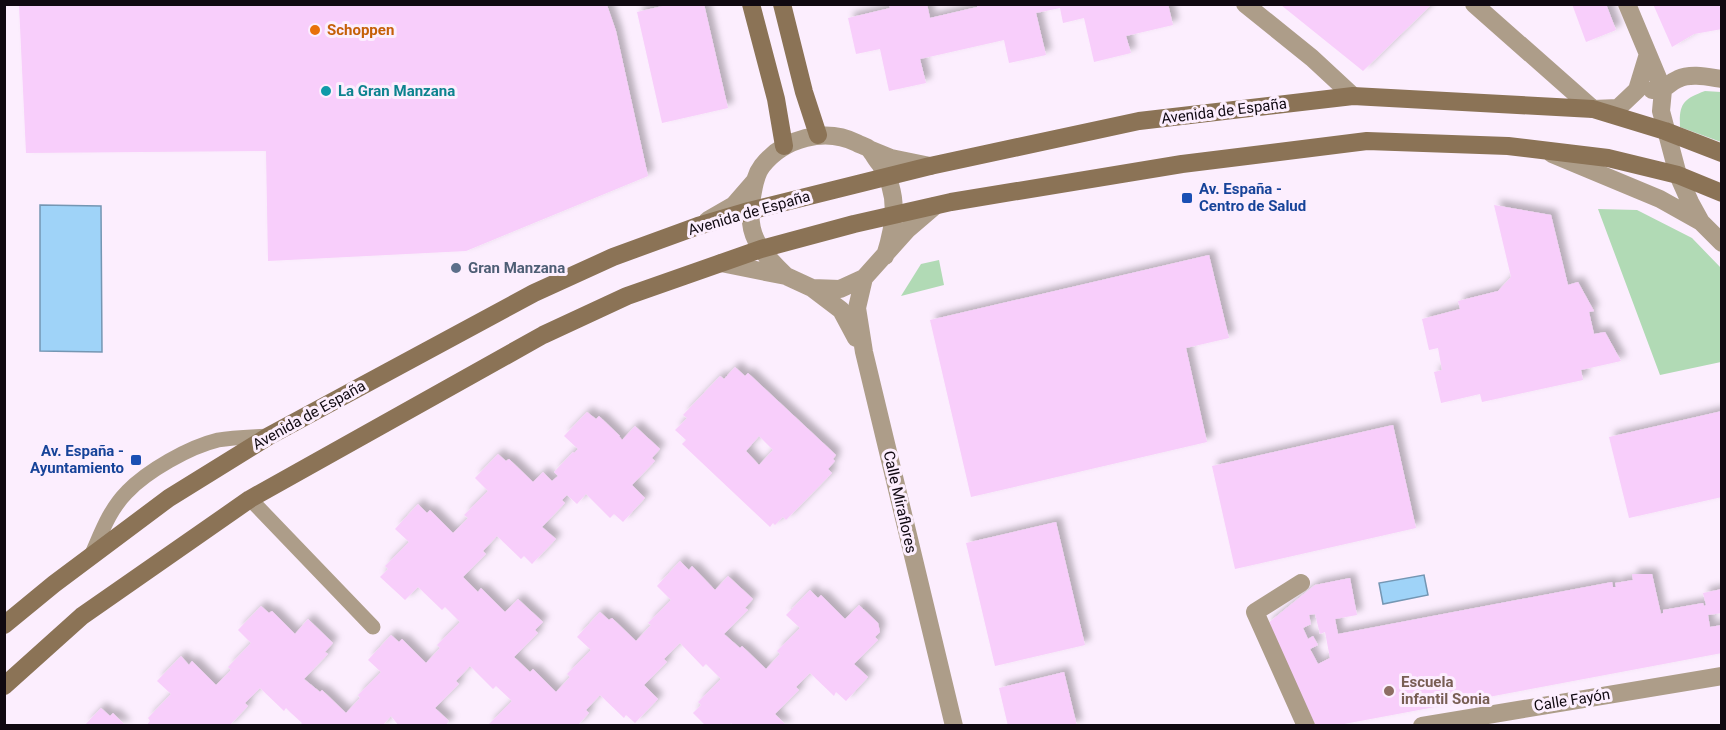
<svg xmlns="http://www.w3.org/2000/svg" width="1726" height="730" viewBox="0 0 1726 730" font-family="Roboto,sans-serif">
<defs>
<filter id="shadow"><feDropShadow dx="5.5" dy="-5.5" stdDeviation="3" flood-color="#0004"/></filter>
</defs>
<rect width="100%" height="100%" fill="#fceefe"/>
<path fill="#b1dab5" d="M1705 91 1721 92V142L1680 127C1679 104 1683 99 1705 91Z
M1598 209 1637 210 1692 238 1721 268V362L1660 375Z
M939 260 944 285 901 296 921 264Z"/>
<path fill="#9fd3f8" stroke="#7496b3" stroke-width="1.5" d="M40 205 101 206 102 352 40 351Z
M1424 575 1428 595 1383 604 1379 583Z"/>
<path fill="#f8cefb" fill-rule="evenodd" filter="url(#shadow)" d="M671 4H704L728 108 662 123 637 12Z
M889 4H927L930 18 977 7V4H1168L1173 25 1126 36 1131 53 1094 62 1084 18 1063 23 1060 8 1036 13 1046 55 1009 63 1004 40 920 59 926 83 889 91 880 49 856 54 848 18 890 8Z
M1572 4H1606L1616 30 1586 42Z
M1653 4H1722V29L1694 34 1672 47Z
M19 5H607L616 31 648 176 466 251 268 261 266 151 26 153Z
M1281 5H1431L1363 71Z
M1494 205 1551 215 1568 285 1578 282 1594 311 1589 312 1594 334 1605 332 1621 361 1581 370 1583 380 1482 402 1480 394 1441 403 1434 372 1442 370 1438 348 1429 350 1422 319 1460 309 1458 301 1498 291 1511 277Z
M1209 255 1229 338 1186 348 1207 442 971 497 930 320Z
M735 367 745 376 748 373 836 455 833 459 835 461 828 469 832 473 786 520 783 517 775 525 773 523 770 527 682 444 686 440 675 430 687 418 683 415 720 376 724 379ZM759 436 773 450 759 465 746 451Z
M1722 411V497L1629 518 1609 437Z
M587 412 596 419 599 416 620 436H619L622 440 635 426 660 449 652 458 655 461 632 485 645 498 623 522 614 514 610 518 586 494 577 504 567 495 562 500 565 503 542 527 556 539 532 564 524 556 521 559 497 536 483 551 486 554 463 577 478 592 481 588 505 612 518 599 543 622 535 630 538 633 514 657 530 672 533 669 556 692 570 677 567 674 591 650 577 637 600 612 609 620 612 618 636 641 651 625 648 623 671 600 657 586 680 561 689 570 692 566 715 590 728 576 753 599 745 608 748 610 724 634 740 648 742 646 766 669 780 654 777 651 800 628 786 615 810 590 818 598 821 595 845 619 859 605 878 623 880 632 875 637 878 640 854 664 868 677 846 701 836 692 834 696 810 673 796 687 799 690 775 714 787 726H734L731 723 729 726H706L693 713 701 705 698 702 721 679 706 664 703 667 680 643 664 659 667 662 644 685 658 699 635 723 626 715 624 718 600 695 586 710 589 713 577 726H487L512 701 496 686 493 689 470 666 456 681 459 684 435 708 449 721 445 726H399L391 716 382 726H299L302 723 291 713 286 708 284 711 260 688 245 703 248 706 229 726H146L150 721 148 718 171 694 157 681 181 656 189 665 192 661 216 685 231 670 228 667 251 643 238 630 261 606 269 613 272 611 295 634 308 619 333 643 325 652 328 654 304 679 320 692 322 690 346 713 360 698 358 695 381 672 368 660 391 635 399 642 402 639 426 663 440 648 437 645 460 622 445 607 442 610 418 587 405 600 380 577 388 569 385 566 409 542 395 529 418 504 427 513 430 510 453 533 468 518 464 515 488 491 475 478 498 454 506 461 509 459 533 482 543 472 552 481 558 476 554 472 573 452 574 453 578 449 564 436Z
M1393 425 1416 528 1235 569 1212 466Z
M1056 522 1085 645 995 666 966 543Z
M1632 574H1652L1661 614 1663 613V610L1703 603 1704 606 1706 605 1703 593 1722 589V613L1708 615 1710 627 1722 625V653L1344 724 1343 726H1316L1267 624 1315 585 1350 578 1357 615 1335 619 1338 634 1612 582 1613 587H1616L1615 583 1633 580ZM1315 614 1320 634 1325 632 1330 658 1318 664 1310 649 1318 645 1313 636 1308 639 1303 628 1311 624 1309 615Z
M1064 672 1077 726H1008L999 688Z
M101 708 110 716 113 713 126 726H84Z"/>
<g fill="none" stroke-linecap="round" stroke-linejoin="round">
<path stroke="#ad9d89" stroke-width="15" d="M250 499 373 627
M91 556C101 534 109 510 127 492 147 471 189 447 218 440 234 437 252 437 269 436"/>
<path stroke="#ad9d89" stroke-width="18" d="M1245 4 1312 58 1353 96
M1474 4 1593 109 1618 108 1637 90 1648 54
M1627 4 1663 90 1661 111 1678 175 1690 202 1701 222 1722 243
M1652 90C1669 90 1666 84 1678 79 1691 73 1708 77 1722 79
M869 149 891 158 930 166
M1552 154 1660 199 1701 222
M708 220 734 205 754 182
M721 263 786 276 812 288 840 289 864 278 907 230 935 206
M786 276C760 251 745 235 752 197 754 186 755 175 762 166 784 138 825 127 857 143 860 145 866 146 869 149 873 153 876 160 880 164 900 194 895 224 885 256
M864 278 857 308 864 352 954 726
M812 288 841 310 856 338
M1301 583 1255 612 1306 726
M1422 726 1722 676"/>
<path stroke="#8b7356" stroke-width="18" d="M751 4 776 99 784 146
M782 4 804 92 818 135
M4 625 54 584 169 498 269 436 534 293 613 257 698 226 749 211 930 166 1139 121 1353 96 1593 109 1665 131 1722 153
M4 686 82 616 250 499 543 335 627 296 761 249 854 224 951 202 1182 164 1367 141 1508 146 1608 158 1678 175 1722 193"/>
</g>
<circle fill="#e8710a" stroke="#fceefe" stroke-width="2" cx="315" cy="30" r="6"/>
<circle fill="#0f9aa8" stroke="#fceefe" stroke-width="2" cx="326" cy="91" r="6"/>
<g fill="#1a4fb4" stroke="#fceefe" stroke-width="2">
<rect x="1181" y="192" width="12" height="12" rx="3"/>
<rect x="130" y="454" width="12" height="12" rx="3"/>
</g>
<circle fill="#5c6f8a" stroke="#fceefe" stroke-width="2" cx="456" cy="268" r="6"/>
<circle fill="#8d6e63" stroke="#fceefe" stroke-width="2" cx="1389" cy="691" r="6"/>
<g text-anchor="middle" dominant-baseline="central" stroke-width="6" stroke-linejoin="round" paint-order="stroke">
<g font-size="15" font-weight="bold" fill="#c56008" stroke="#fceefe" text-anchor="start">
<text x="327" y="30">Schoppen</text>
</g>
<g font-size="15" font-weight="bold" fill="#0d838f" stroke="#fceefe" text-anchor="start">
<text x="338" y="91">La Gran Manzana</text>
</g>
<g font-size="15" fill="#100911" stroke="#fceefe">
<text transform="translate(1224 111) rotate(-7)">Avenida de España</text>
<text transform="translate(749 213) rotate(-16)">Avenida de España</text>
<text transform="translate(309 415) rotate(-29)">Avenida de España</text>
<text transform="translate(900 502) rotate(77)">Calle Miraflores</text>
<text transform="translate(1572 700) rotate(-9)">Calle Fayón</text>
</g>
<g font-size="15" font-weight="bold" fill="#164399" stroke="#fceefe" text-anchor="start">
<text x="1199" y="189">Av. España -<tspan x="1199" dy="17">Centro de Salud</tspan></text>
<text x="124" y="451" text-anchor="end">Av. España -<tspan x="124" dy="17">Ayuntamiento</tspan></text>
</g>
<g font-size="15" font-weight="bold" fill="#4e5e75" stroke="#fceefe" text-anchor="start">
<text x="468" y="268">Gran Manzana</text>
</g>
<g font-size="15" font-weight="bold" fill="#785e54" stroke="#fceefe" text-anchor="start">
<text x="1401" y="682">Escuela<tspan x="1401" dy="17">infantil Sonia</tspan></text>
</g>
</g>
<rect width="1726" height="730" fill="none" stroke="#100911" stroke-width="12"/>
</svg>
